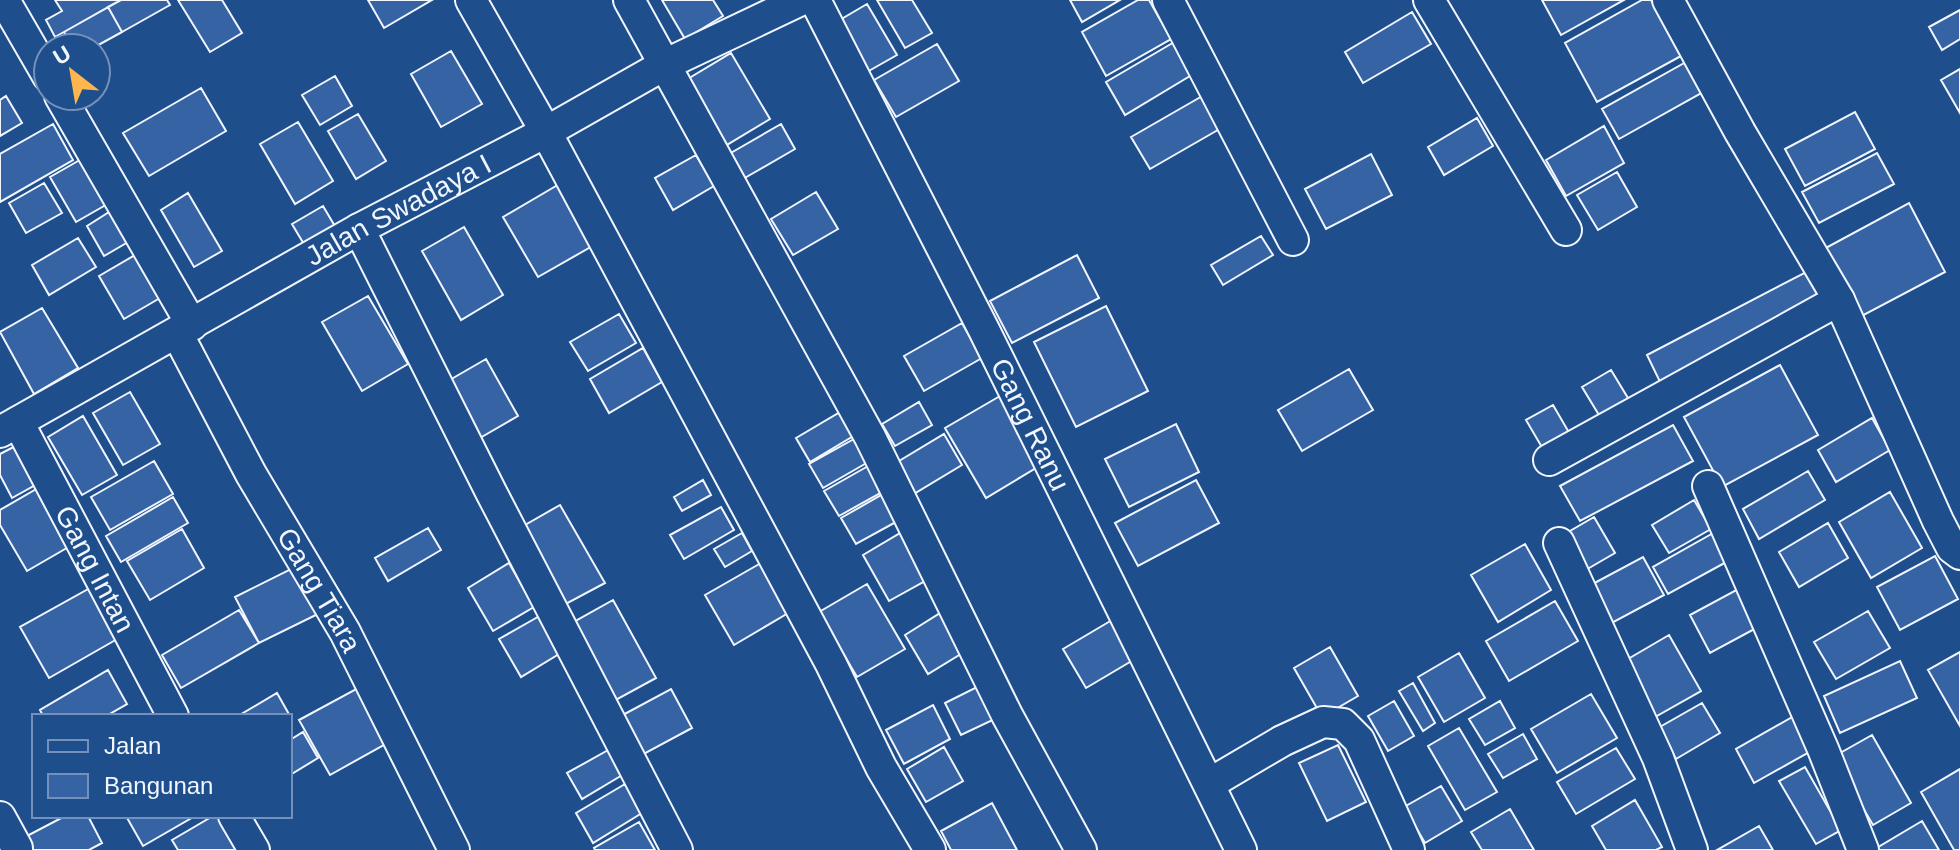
<svg xmlns="http://www.w3.org/2000/svg" width="1960" height="850" viewBox="0 0 1960 850" font-family="Arial,sans-serif">
<rect width="100%" height="100%" fill="#1f4e8c"/>
<path fill="#3563a3" stroke="#f2f6ff" stroke-width="2" d="M55 0H121L55 37 46 20 62 11Z
M121 0H167L170 5 122 32 108 7Z
M178 0H222L242 33 210 52Z
M368 0H432L384 28Z
M662 0H713L723 16 685 39Z
M877 0H912L932 33 905 48Z
M1070 0H1120L1082 22Z
M1138 0H1149L1171 39 1106 76 1082 32Z
M1542 0H1624L1561 35Z
M1642 0H1651L1681 56 1597 102 1565 43Z
M867 4 897 55 867 72 838 21Z
M108 7 122 32 93 48H74L64 32Z
M1960 10V39L1942 50 1929 27Z
M1412 12 1431 44 1363 83 1345 52Z
M1176 41 1195 73 1125 115 1106 82Z
M937 44 959 81 896 117 874 80Z
M451 51 482 104 441 127 411 74Z
M731 53 770 119 725 146 686 80Z
M1686 62 1703 92 1619 139 1602 109Z
M1960 69V113L1941 80Z
M335 76 352 106 320 125 302 95Z
M201 88 226 131 149 176 123 133Z
M1211 91 1230 123 1150 169 1131 137Z
M6 96 22 123 0 136V100Z
M1855 112 1875 149 1805 186 1785 149Z
M358 114 386 161 356 179 328 131Z
M1477 118 1493 146 1444 175 1428 147Z
M298 122 333 181 295 204 260 144Z
M53 124 73 160 0 202V154Z
M781 124 795 149 743 179 729 154Z
M1604 126 1624 163 1566 196 1546 160Z
M1877 153 1894 184 1819 223 1802 192Z
M1371 154 1392 195 1326 229 1305 189Z
M696 155 714 186 673 210 655 178Z
M85 157 111 202 76 222 50 177Z
M1617 172 1637 207 1598 230 1577 195Z
M44 183 62 213 26 233 9 203Z
M561 183 596 244 538 277 503 217Z
M816 192 838 229 793 255 771 219Z
M188 193 222 251 194 267 161 210Z
M1909 203 1945 272 1858 318 1822 250Z
M323 206 336 228 305 246 292 224Z
M117 207 135 238 104 256 87 226Z
M464 227 503 295 461 320 422 251Z
M1261 236 1273 255 1223 285 1211 265Z
M78 238 96 267 49 295 32 265Z
M147 248 172 291 124 319 99 276Z
M1077 255 1099 298 1012 343 990 301Z
M1812 269 1827 300 1662 386 1647 355Z
M368 296 408 364 362 391 322 322Z
M1106 306 1148 391 1076 427 1034 342Z
M42 308 78 368 34 394 0 332Z
M619 314 636 343 588 371 570 342Z
M962 323 982 358 924 391 904 356Z
M643 348 662 382 609 413 590 379Z
M486 359 518 416 473 442 441 385Z
M1780 365 1818 435 1722 487 1684 417Z
M1349 369 1373 410 1302 451 1278 410Z
M1611 370 1634 408 1605 425 1582 387Z
M130 392 160 444 123 465 93 413Z
M1000 396 1041 465 986 498 945 428Z
M919 402 932 425 895 446 882 424Z
M1553 405 1574 441 1547 456 1526 420Z
M847 408 860 432 810 462 796 438Z
M83 416 117 475 82 495 48 437Z
M1872 418 1890 450 1836 482 1818 450Z
M1176 424 1199 472 1129 507 1105 459Z
M1673 425 1693 461 1580 521 1560 486Z
M863 434 877 457 823 488 809 464Z
M944 434 962 465 912 495 894 464Z
M25 441 46 479 12 498 0 475V454Z
M154 461 173 494 110 530 91 497Z
M877 461 891 487 839 516 824 491Z
M1808 471 1825 500 1759 539 1743 509Z
M703 480 711 495 682 511 674 497Z
M1196 480 1219 523 1138 566 1115 523Z
M38 488 72 545 27 571 0 525V510Z
M890 490 905 517 856 544 841 518Z
M1890 492 1922 548 1871 578 1839 522Z
M173 497 188 523 121 562 106 536Z
M1694 500 1711 529 1669 553 1652 525Z
M560 505 605 583 562 606 518 529Z
M721 507 734 530 684 559 670 535Z
M1594 517 1615 553 1584 571 1563 535Z
M1828 523 1848 558 1799 587 1779 552Z
M428 528 441 550 388 581 375 558Z
M182 529 204 568 150 600 127 561Z
M907 529 934 576 889 601 863 555Z
M1715 532 1730 560 1668 594 1653 567Z
M742 533 752 551 725 567 714 549Z
M1525 544 1551 590 1498 622 1471 575Z
M1935 556 1958 599 1900 630 1877 587Z
M1643 557 1664 595 1608 625 1587 587Z
M509 563 534 607 493 631 468 588Z
M761 563 790 612 734 645 705 595Z
M301 564 324 611 259 643 235 597Z
M867 584 905 649 857 677 819 612Z
M90 588 119 638 49 678 20 627Z
M1740 588 1760 626 1710 653 1690 615Z
M613 600 656 678 614 701 572 623Z
M1555 601 1578 641 1509 681 1486 641Z
M239 610 259 643 181 688 162 655Z
M945 610 969 649 928 674 905 635Z
M1868 611 1890 648 1836 679 1814 642Z
M543 614 564 651 521 677 499 639Z
M1112 620 1135 659 1086 688 1063 649Z
M1669 635 1701 691 1648 721 1616 666Z
M1330 647 1358 696 1322 717 1294 668Z
M1960 652V726L1928 670Z
M1459 653 1485 698 1444 722 1418 677Z
M1900 661 1917 698 1840 733 1824 696Z
M108 670 127 704 106 716H43L40 710Z
M1413 683 1435 723 1423 731 1399 691Z
M983 684 999 717 961 735 945 703Z
M358 688 389 742 330 775 299 720Z
M671 689 692 728 640 756 619 717Z
M277 693 290 716H238Z
M1591 694 1617 738 1557 773 1531 729Z
M1394 701 1414 736 1388 751 1368 716Z
M1500 701 1515 728 1485 745 1469 719Z
M1702 703 1720 733 1676 759 1658 728Z
M933 705 950 739 904 764 886 730Z
M1801 712 1820 746 1754 783 1736 749Z
M1459 728 1497 792 1465 810 1428 746Z
M303 732 318 758 290 775V740Z
M1523 734 1537 759 1503 778 1488 754Z
M1872 735 1911 803 1873 825 1833 757Z
M1338 745 1366 802 1327 821 1299 763Z
M944 747 963 781 926 802 907 769Z
M1616 748 1635 779 1576 814 1557 782Z
M610 749 624 774 582 799 567 773Z
M1805 767 1841 830 1816 844 1779 781Z
M1960 769V850H1954L1921 792Z
M625 784 642 813 593 843 576 813Z
M1441 786 1462 821 1425 843 1404 807Z
M1635 800 1662 847 1656 850H1606L1592 826Z
M992 803 1017 850H951L941 831Z
M1510 809 1534 850H1482L1471 832Z
M65 816H88L102 843 89 850H32L25 837Z
M126 816H195L143 846Z
M213 816H220L240 850H178L172 840Z
M1922 821 1939 850H1876L1875 849Z
M639 822 655 850H595L594 848Z
M1759 826 1773 850H1717Z"/>
<g fill="none" stroke-linecap="round" stroke-linejoin="round">
<defs>
<g id="minor">
<path d="M4 0 48 76"/>
<path d="M471 0 546 132 831 664 881 767 930 850"/>
<path d="M629 0 870 437 1007 715 1081 850"/>
<path id="s1" d="M815 0 984 330 1241 850"/>
<path d="M1168 0 1293 240"/>
<path d="M1429 0 1566 230"/>
<path d="M1668 0 1740 132 1839 300 1938 521 1952 548 1960 554"/>
<path d="M60 96 192 325"/>
<path d="M359 229 491 492 677 850"/>
<path id="s2" d="M177 333 251 474 345 632 454 850"/>
<path id="s3" d="M18 422 173 716"/>
<path id="s4" d="M0 432 359 229 546 132 664 65 801 0"/>
<path d="M1549 460 1839 300"/>
<path d="M1708 486 1823 749 1863 850"/>
<path d="M1559 543 1658 758 1692 850"/>
<path d="M1209 784 1282 741 1323 722 1343 724 1359 740 1409 850"/>
<path d="M234 816 254 850"/>
<path d="M0 817 17 848"/>
</g>
</defs>
<use href="#minor" stroke="#f2f6ff" stroke-width="34"/>
<use href="#minor" stroke="#1f4e8c" stroke-width="30"/>
</g>
<g text-anchor="middle" dominant-baseline="central" stroke-width="6" stroke-linejoin="round" paint-order="stroke">
<g font-size="28" fill="#f2f6ff" stroke="#1f4e8c">
<text stroke="none"><textPath href="#s4" startOffset="456">Jalan Swadaya I</textPath></text>
<text stroke="none"><textPath href="#s1" startOffset="476">Gang Ranu</textPath></text>
<text stroke="none"><textPath href="#s3" startOffset="166">Gang Intan</textPath></text>
<text stroke="none"><textPath href="#s2" startOffset="294">Gang Tiara</textPath></text>
</g>
</g>
<rect x="32" y="714" width="260" height="104" fill="#1f4e8c" stroke="#7391ba" stroke-width="2"/>
<rect x="48" y="740" width="40" height="12" fill="#1f4e8c" stroke="#7391ba" stroke-width="2"/>
<text x="104" y="754" font-size="24" fill="#f2f6ff">Jalan</text>
<rect x="48" y="774" width="40" height="24" fill="#3563a3" stroke="#7391ba" stroke-width="2"/>
<text x="104" y="794" font-size="24" fill="#f2f6ff">Bangunan</text>
<g transform="translate(72 72) rotate(329)"><circle r="38" fill="#1f4e8c" stroke="#7391ba" stroke-width="2"/>
<path d="M0-6L14 30L0 20L-14 30Z" fill="#ffb74d"/>
<text y="-12" font-size="22" font-weight="bold" text-anchor="middle" fill="#f2f6ff">U</text>
</g>
</svg>
